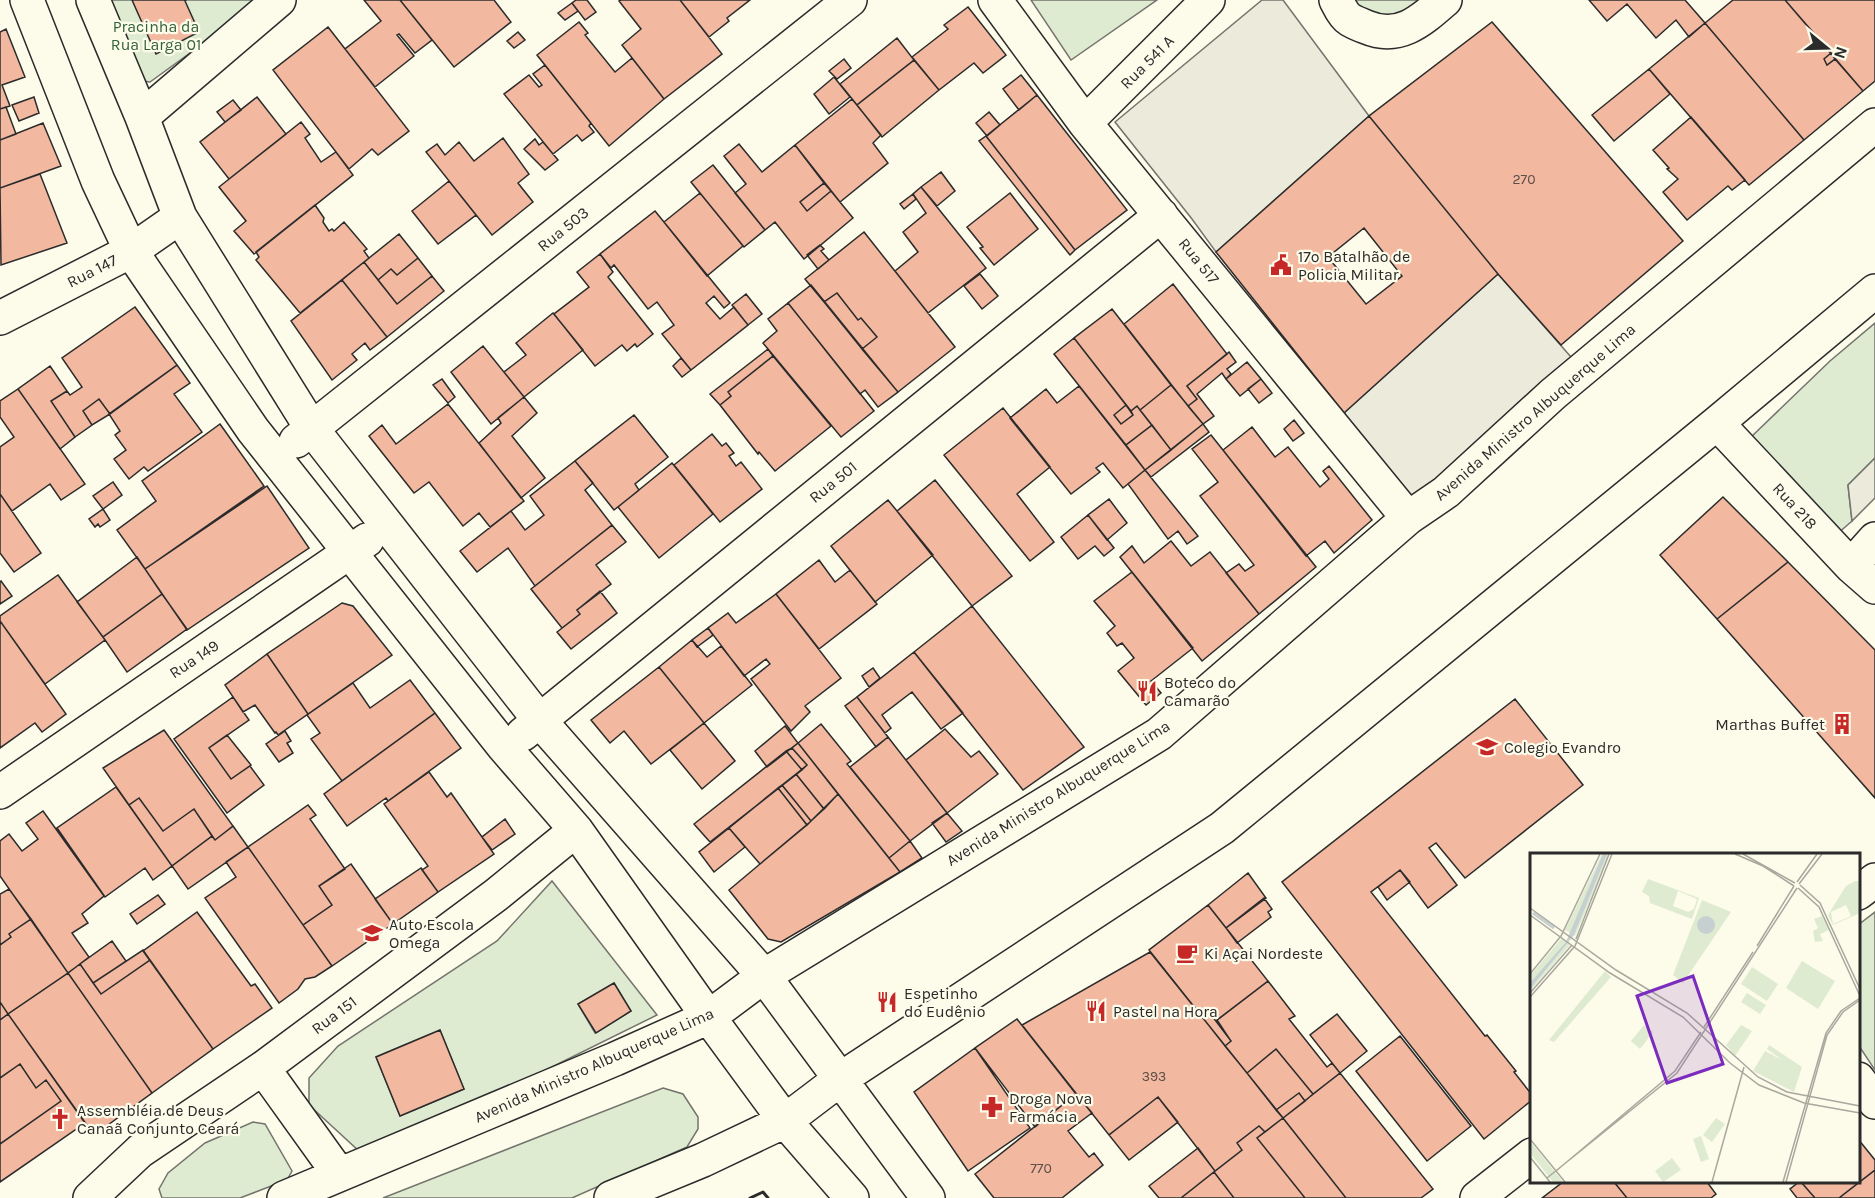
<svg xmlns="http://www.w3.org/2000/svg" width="1875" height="1198" viewBox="0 0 1875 1198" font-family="Karla,sans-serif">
<rect width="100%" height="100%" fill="#fdfbea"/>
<path fill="#deebd1" stroke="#74746e" stroke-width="1.5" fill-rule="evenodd" d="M105 0H263L150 82 136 80Z
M1031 0H1157L1071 60Z
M1342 0H1444L1393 31Z
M1875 323V458L1848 485 1852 521 1836 535 1750 438 1830 361Z
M552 881 657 1015 497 1094 359 1151 309 1105V1078L338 1046 497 941ZM614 983 631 1011 595 1033 578 1004ZM440 1030 464 1089 400 1116 376 1057Z
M1875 912V1070L1859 1046 1858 925Z
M663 1088 683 1094 698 1117V1129L687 1147 572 1198H383Z
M253 1122 265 1124 292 1171 287 1180 240 1198H162L159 1189 168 1173 205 1143Z"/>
<path fill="#eceadb" stroke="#74746e" stroke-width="1.5" d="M1262 0H1283L1369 116 1216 252 1192 219 1115 122Z
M1498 274 1571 357 1540 383 1432 482 1410 507 1344 413Z
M1875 458V498L1852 521 1848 485Z"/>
<path fill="#f2b8a0" stroke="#2b2b2b" stroke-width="1.5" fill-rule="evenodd" d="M132 0H186L185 1 199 32 156 54Z
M364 0H400L432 40 415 53 399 34 397 35 414 56 375 87 345 49 381 21Z
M400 0H494L511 22 454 67Z
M576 0H587L596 12 585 20 572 3Z
M621 0H680L722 54 664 99 622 45 641 29 619 1Z
M680 0H750L727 18 729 21 709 37Z
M1589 0H1685L1705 23 1689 37 1676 20 1656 38 1627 4 1607 21Z
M1733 0H1785L1831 53 1824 59 1827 65 1835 59 1863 91 1804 140 1705 23Z
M1785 0H1875V81L1863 91Z
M572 3 578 11 565 20 558 13Z
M968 7 1006 55 983 73 974 63 939 90 912 57 948 29 944 25Z
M579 22 588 33 585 35 615 72 632 58 664 99 609 146 537 55Z
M1492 22 1683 241 1561 345 1498 274 1369 116Z
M1705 23 1804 140 1749 185 1649 69Z
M328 27 409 131 378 155 372 149 349 169 273 70Z
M6 29 25 77 2 85 10 106 0 109V32Z
M518 32 525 40 514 48 507 41Z
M897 38 914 60 857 105 840 84Z
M1831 53 1835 59 1827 65 1824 59Z
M844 59 851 68 837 79 829 71Z
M914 60 939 90 882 137 857 105Z
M545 65 591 123 589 126 594 132 582 141 577 135 553 154 504 94 529 75 539 87 542 85 533 74Z
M1649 69 1670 94 1614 141 1592 115Z
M1021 75 1037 95 1019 110 1003 89Z
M834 77 850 97 829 114 814 94Z
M1037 95 1127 210 1075 250 986 136Z
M34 97 39 113 19 121 12 105Z
M257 97 286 134 229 179 200 142Z
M852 99 881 135 873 143 888 163 840 202 795 145Z
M233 100 241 110 225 122 217 112Z
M6 107 16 134 0 140V109Z
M989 112 1000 125 987 136 976 123Z
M1369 116 1498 274 1344 413 1216 252ZM1364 228 1402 276 1366 304 1328 257Z
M1691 117 1745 180 1732 190 1728 186 1687 220 1663 192 1678 179 1667 169 1669 168 1653 150Z
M301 122 310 134 305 138 321 162 336 152 353 175 254 254 234 231 246 221 219 187Z
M43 123 61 166 0 188V140Z
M986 136 1075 250 1070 255 979 141Z
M503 138 529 174 518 183 533 202 492 235 426 152 437 144 445 155 459 142 474 161Z
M535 139 539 145 543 142 558 160 545 170 524 149Z
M739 144 762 172 795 145 824 183 800 202 807 211 831 191 853 218 804 259 775 222 765 230 735 193 746 184 724 156Z
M713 165 765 230 744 247 691 182Z
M941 172 955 191 937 206 921 187Z
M40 174 67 243 1 265 0 188Z
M449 181 476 215 438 244 412 211Z
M824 183 831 191 807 211 800 202Z
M921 187 986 268 928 313 895 271 918 252 903 232 926 213 913 194Z
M700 193 743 246 707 276 664 222Z
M1010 193 1038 229 994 265 980 248 983 247 967 227Z
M913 194 916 199 904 209 900 204Z
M315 205 324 218 323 222 329 231 332 229 334 231 344 222 367 249 364 251 369 258 300 313 256 260 259 257 256 252Z
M655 211 730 303 724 308 714 296 706 303 720 319 734 307 748 325 691 370 662 334 674 325 657 302 648 309 614 265 611 268 600 254Z
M864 232 955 347 898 392 862 349 877 337 861 318 858 320 837 293 824 302 805 279Z
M399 234 418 258 397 275 391 269 378 280 364 262Z
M820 245 824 249 821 251 829 260 818 269 807 255Z
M600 254 613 272 608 277 653 334 637 347 635 344 627 351 622 345 595 366 554 314 589 287 577 272Z
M418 258 432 276 397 304 378 280 391 269 397 275Z
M364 262 397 304 432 276 444 291 387 337 342 280Z
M980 274 998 296 982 309 964 286Z
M342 280 387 337 370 350 365 343 352 354 357 360 332 380 291 321Z
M1173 284 1227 354 1187 386 1197 399 1188 406 1124 324Z
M811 285 898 392 878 407 865 390 860 394 788 303Z
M837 293 858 320 861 318 877 337 862 349 824 302Z
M746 294 762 314 748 325 732 305Z
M788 303 874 411 841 437 763 343 777 331 768 319Z
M135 307 177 365 110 414 99 399 83 411 92 425 75 437 51 401 67 391 70 395 82 387 62 358Z
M1112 309 1171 385 1140 410 1137 406 1131 411 1074 338Z
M553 313 583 350 524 397 504 372 526 355 516 343Z
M1074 338 1126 405 1114 415 1121 424 1133 415 1131 411 1137 406 1152 425 1126 445 1054 354Z
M483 346 524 397 491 424 451 372Z
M768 349 773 356 728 392 731 396 720 405 710 394Z
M1229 352 1236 362 1227 369 1231 374 1226 379 1222 373 1197 394 1214 416 1203 424 1188 406 1197 399 1187 386Z
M773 356 831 426 775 471 759 452 758 454 720 405 731 396 728 392Z
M681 358 691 370 682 377 673 366Z
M1247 362 1261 379 1240 396 1226 379Z
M177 365 190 383 174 394 202 432 148 471 144 467 129 479 114 459 126 450 115 435 120 431 109 414Z
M50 366 67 391 51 401 75 437 60 449 18 389Z
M442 379 455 397 448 403 433 385Z
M1261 379 1272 393 1259 403 1248 389Z
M1171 385 1203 424 1171 450 1140 410Z
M1079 386 1145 470 1123 488 1103 463 1096 468 1100 472 1071 494 1010 418 1046 389 1057 403Z
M18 389 85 484 61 500 50 484 12 511 0 494V447L14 437 0 417V401Z
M524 397 537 413 512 436 545 478 521 498 479 443 501 423 498 418Z
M99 399 110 414 92 425 83 411Z
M448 404 524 501 490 527 479 513 463 526 429 482 414 493 369 436 382 425 396 444Z
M1126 405 1133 415 1121 424 1114 415Z
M1003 408 1050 467 1017 494 1054 542 1030 561 944 455Z
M634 415 668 457 635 484 639 490 614 510 575 461Z
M1294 420 1304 433 1293 441 1284 429Z
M220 424 264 486 145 569 117 530 156 501 142 481Z
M1203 424 1209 432 1151 477 1145 470Z
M1152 425 1171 450 1145 470 1126 445Z
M1252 427 1275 457 1288 447 1320 487 1329 479 1323 471 1329 466 1372 520 1334 553 1325 541 1306 556 1223 450Z
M712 434 722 446 726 443 734 453 729 456 736 466 741 462 762 489 720 522 674 465Z
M1211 435 1316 567 1259 614 1226 573 1239 564 1245 571 1254 565 1200 496 1218 482 1192 449Z
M575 461 593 483 585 490 612 525 535 586 508 548 477 572 460 551 511 511 525 530 544 515 530 496Z
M672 463 713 514 659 558 618 507Z
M1145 470 1198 536 1187 544 1178 531 1168 539 1128 484Z
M935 480 1012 576 972 606 897 511Z
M113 482 122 495 103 509 93 496Z
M267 486 309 548 187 630 145 569Z
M0 494 41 553 14 572 0 553Z
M1723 497 1788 562 1717 619 1660 555Z
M1109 499 1127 523 1107 540 1088 515Z
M888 500 933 555 875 602 831 546Z
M103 509 110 520 100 527 98 524 95 527 89 519Z
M1088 515 1114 548 1104 556 1095 546 1078 559 1061 537Z
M612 525 626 542 596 565 611 584 577 610 580 614 562 628 531 589Z
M1171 541 1191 566 1210 552 1259 614 1202 661 1120 557 1132 546 1144 563Z
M137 557 162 594 103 637 77 602Z
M819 560 835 582 850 570 877 604 819 649 776 594Z
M1788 562 1875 650V798L1717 619Z
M1132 572 1193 648 1151 681 1161 693 1146 705 1118 671 1134 658 1122 643 1117 646 1107 633 1115 626 1094 601Z
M58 575 105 640 45 684 0 621V616Z
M1 581 12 596 0 604V582Z
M600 591 617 613 571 649 557 632 580 614 577 610Z
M162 594 187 629 127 672 103 637Z
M776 594 841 678 805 706 810 712 791 731 751 679 770 664 766 659 744 676 708 628 728 613 736 623Z
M342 603 353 606 392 655 308 714 267 654Z
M972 606 1084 747 1023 790 914 652Z
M0 621 66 714 42 732 35 723 0 748Z
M708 628 713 635 697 647 692 640Z
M692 640 707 657 721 646 752 685 704 723 659 667Z
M914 652 963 713 941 729 912 692 882 715 891 728 885 733 857 697Z
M267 654 308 714 278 735 276 732 275 733 255 705 243 712 225 685Z
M659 667 704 723 651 764 624 731 610 743 591 720Z
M873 668 880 678 869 687 862 676Z
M410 680 435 713 342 781 311 739 320 733 307 715 353 683 370 708Z
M233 697 249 720 209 748 231 779 250 766 264 785 227 813 174 739Z
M857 697 888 737 876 747 845 706Z
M1515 699 1583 785 1465 878 1436 843 1429 848 1457 885 1428 908 1400 870 1371 892 1485 1036 1487 1035 1516 1071 1514 1072 1532 1095V1100L1484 1139 1282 882Z
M435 713 461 748 388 801 386 798 347 826 324 794Z
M704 723 735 761 702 789 670 750Z
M821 724 851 761 847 764 910 841 889 858 798 743Z
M785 726 798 743 767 767 755 751Z
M945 729 971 757 979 751 998 774 947 813 906 760Z
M164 730 233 826 215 840 194 809 163 831 139 798 129 805 103 768Z
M285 731 291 741 287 743 293 753 279 762 266 744Z
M227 735 251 765 231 779 209 748Z
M888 737 947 813 910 841 850 767Z
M798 743 838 794 824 809 796 774 807 765 792 748Z
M792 748 807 765 802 770 786 751Z
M786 751 802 770 710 842 694 824Z
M429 772 447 797 451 793 494 854 438 892 422 870 428 866 384 804Z
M796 774 824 809 811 821 782 785Z
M782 785 811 821 807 825 778 788Z
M116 787 172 866 153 880 145 868 105 897 57 828Z
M778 788 807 825 760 864 729 828Z
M838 794 900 872 781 942 768 939 729 890 810 822Z
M139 798 163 831 194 809 212 836 172 866 129 805Z
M308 805 316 815 310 819 345 869 319 886 332 905 303 925 248 847Z
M43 811 104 896 82 914 88 923 72 933 89 957 68 973 0 876V841L9 834 22 851 38 839 26 823Z
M947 813 962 831 946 842 932 823Z
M505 819 515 834 492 850 482 837Z
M233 826 248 847 188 889 172 866 212 836 215 840Z
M729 828 745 847 714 872 699 852Z
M910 841 922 858 900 872 889 858Z
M248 847 332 966 315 977 305 979 298 989 279 1003 205 898 236 877 226 862Z
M351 864 393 924 332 966 303 925 332 905 319 886Z
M421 868 438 892 393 924 375 899Z
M1400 870 1410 882 1387 900 1378 887Z
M1248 873 1266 898 1226 928 1208 905Z
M9 889 31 919 9 934 11 937 0 945V894Z
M158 895 165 904 137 924 130 914Z
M1264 898 1272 909 1268 912 1271 917 1237 943 1226 928Z
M1208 905 1268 981 1216 1021 1206 1008 1199 1013 1149 950Z
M197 912 251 986 255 984 272 1008 213 1049 143 951Z
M31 919 68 973 8 1014 0 1002V945L11 937 9 934Z
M112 941 126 961 93 983 80 964Z
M143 950 150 960 101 994 93 983Z
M1150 952 1283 1118 1265 1132 1259 1126 1237 1143 1242 1150 1215 1171 1158 1097 1109 1135 1022 1025Z
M150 960 213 1049 152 1093 68 973 80 964 101 994Z
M68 973 152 1093 94 1135 8 1014Z
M1268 981 1295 1016 1289 1019 1327 1067 1332 1063 1340 1073 1313 1094 1276 1049 1247 1073 1225 1046 1231 1041 1217 1020Z
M614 983 631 1011 596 1033 578 1004Z
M0 1002 8 1014 0 1020Z
M1206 1008 1231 1041 1225 1046 1199 1013Z
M8 1014 85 1123 0 1182V1144L61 1101 46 1080 36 1088 20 1064 0 1078V1020Z
M1337 1014 1367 1051 1340 1073 1310 1035Z
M1017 1019 1076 1094 1035 1127 975 1048Z
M440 1030 464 1089 400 1116 376 1057Z
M1400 1036 1471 1126 1427 1161 1356 1071Z
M975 1048 1030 1128 968 1171 914 1092Z
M1276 1049 1313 1094 1305 1101 1299 1093 1276 1110 1247 1073Z
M20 1064 36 1088 46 1080 61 1101 0 1144V1078Z
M1340 1073 1433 1189 1421 1198H1346L1283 1118Z
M1299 1093 1305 1101 1283 1118 1276 1110Z
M1076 1094 1092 1113 1068 1131 1089 1157 1094 1153 1103 1165 1062 1198H994L975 1174Z
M1158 1097 1178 1122 1129 1160 1109 1135Z
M1283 1118 1346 1198H1305L1257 1138Z
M1259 1126 1265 1132 1257 1138 1305 1198H1234L1214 1172 1242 1150 1237 1143Z
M1858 1139 1875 1160V1170L1839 1198H1815L1801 1182H1858Z
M1198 1148 1215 1171 1181 1198H1159L1149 1186Z
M1875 1170V1198H1839Z
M1214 1172 1234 1198H1181Z
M1563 1182H1614L1627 1198H1542Z
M1614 1182H1707L1716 1194 1711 1198H1627Z
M1799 1182H1801L1815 1198H1797L1790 1189Z"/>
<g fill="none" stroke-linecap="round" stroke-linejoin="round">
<defs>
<path id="minor" d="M27 0 98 181 131 251 253 430 504 747 576 830 697 1001 785 1121 852 1198
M93 0 142 117 180 217 312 429 540 721 764 976 928 1198
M995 0 1085 123 1408 518
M1336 0C1346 19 1346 19 1366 27 1399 41 1421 21 1445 0
M142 117 279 0
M1085 123 1208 0
M0 318 131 251 180 217
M1717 423 1851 566 1875 587
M296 441 850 0
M1851 566 1875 539
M523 734 1161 215
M0 792 367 540
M1858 893 1875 880
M263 1068 339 1174
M1858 1079 1875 1102
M90 1198 140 1151 263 1068 496 895 576 830
M284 1198 615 1059 709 1017 764 976 1159 734 1408 518 1446 492 1553 394 1875 125
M611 1198 703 1160 785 1121 839 1080 1222 828 1717 423 1875 291
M1477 1198 1532 1155"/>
</defs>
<use href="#minor" stroke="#2b2b2b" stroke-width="36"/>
<use href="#minor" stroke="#fdfbea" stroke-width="33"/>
<path stroke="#2b2b2b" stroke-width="3" d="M750 1198 763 1192 768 1198"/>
</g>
<defs>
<symbol id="civic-bare" viewBox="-9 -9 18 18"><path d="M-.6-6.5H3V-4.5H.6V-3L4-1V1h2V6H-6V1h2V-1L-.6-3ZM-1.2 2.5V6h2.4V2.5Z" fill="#c62828" stroke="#fdfbea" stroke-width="2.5" paint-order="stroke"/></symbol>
<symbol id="restaurant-bare" viewBox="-9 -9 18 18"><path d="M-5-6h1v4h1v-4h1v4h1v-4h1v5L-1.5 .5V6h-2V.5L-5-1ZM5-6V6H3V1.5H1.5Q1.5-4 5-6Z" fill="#c62828" stroke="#fdfbea" stroke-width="2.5" paint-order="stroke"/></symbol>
<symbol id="building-bare" viewBox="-9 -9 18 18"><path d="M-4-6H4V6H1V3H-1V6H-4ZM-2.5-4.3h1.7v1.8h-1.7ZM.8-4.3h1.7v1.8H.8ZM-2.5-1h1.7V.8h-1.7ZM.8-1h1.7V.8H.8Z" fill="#c62828" stroke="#fdfbea" stroke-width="2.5" paint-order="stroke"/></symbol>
<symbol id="school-bare" viewBox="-9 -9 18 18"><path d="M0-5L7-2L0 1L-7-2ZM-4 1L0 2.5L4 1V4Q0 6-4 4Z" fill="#c62828" stroke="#fdfbea" stroke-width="2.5" paint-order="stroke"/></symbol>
<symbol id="cafe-bare" viewBox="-9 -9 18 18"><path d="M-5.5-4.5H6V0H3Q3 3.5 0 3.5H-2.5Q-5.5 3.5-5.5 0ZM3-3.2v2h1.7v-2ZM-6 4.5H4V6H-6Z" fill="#c62828" stroke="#fdfbea" stroke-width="2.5" paint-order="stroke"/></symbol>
<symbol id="pharmacy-bare" viewBox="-9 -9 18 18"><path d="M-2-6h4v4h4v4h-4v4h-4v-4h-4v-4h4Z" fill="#c62828" stroke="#fdfbea" stroke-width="2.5" paint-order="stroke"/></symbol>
<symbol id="church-bare" viewBox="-9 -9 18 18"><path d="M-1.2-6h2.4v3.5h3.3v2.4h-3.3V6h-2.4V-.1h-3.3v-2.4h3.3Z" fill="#c62828" stroke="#fdfbea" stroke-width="2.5" paint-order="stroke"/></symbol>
</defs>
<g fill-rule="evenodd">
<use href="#civic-bare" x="1266" y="250" width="30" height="30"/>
<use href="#restaurant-bare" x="1132" y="676" width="30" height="30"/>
<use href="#building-bare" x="1827" y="709" width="30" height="30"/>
<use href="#school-bare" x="1472" y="732" width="30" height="30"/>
<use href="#school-bare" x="357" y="918" width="30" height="30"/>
<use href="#cafe-bare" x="1172" y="938" width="30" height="30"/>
<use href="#restaurant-bare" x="872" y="987" width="30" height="30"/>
<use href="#restaurant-bare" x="1081" y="996" width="30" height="30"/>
<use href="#pharmacy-bare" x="977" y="1092" width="30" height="30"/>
<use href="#church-bare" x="45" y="1104" width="30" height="30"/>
</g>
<g text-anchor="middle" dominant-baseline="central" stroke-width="4.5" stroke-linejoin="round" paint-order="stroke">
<g font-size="14" fill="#5d4e48">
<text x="1524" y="179">270</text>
<text x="1154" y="1076">393</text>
<text x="1041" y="1168">770</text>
</g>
<g font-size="16" fill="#34623c" stroke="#fdfbea">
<text x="156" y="26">Pracinha da<tspan x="156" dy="18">Rua Larga 01</tspan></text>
</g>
<g font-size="16" fill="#2b2b2b" stroke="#fdfbea">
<text transform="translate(1147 62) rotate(-45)">Rua 541 A</text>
<text transform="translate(563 229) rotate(-39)">Rua 503</text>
<text transform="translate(1199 261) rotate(51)">Rua 517</text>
<text transform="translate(92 271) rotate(-27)">Rua 147</text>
<text transform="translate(1535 412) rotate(-41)">Avenida Ministro Albuquerque Lima</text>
<text transform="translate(833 482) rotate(-39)">Rua 501</text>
<text transform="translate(1795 506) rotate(47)">Rua 218</text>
<text transform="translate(194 659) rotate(-34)">Rua 149</text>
<text transform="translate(1058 793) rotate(-32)">Avenida Ministro Albuquerque Lima</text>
<text transform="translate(334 1015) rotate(-37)">Rua 151</text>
<text transform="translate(594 1065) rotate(-24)">Avenida Ministro Albuquerque Lima</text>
</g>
<g font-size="16" fill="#2b2b2b" stroke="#fdfbea" text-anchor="start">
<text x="1298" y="256">17º Batalhão de<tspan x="1298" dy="18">Policia Militar</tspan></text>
<text x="1164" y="682">Boteco do<tspan x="1164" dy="18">Camarão</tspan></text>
<text x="1825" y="724" text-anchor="end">Marthas Buffet</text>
<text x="1504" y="747">Colegio Evandro</text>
<text x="389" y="924">Auto Escola<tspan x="389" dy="18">Omega</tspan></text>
<text x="1204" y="953">Ki Açai Nordeste</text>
<text x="904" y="993">Espetinho<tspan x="904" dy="18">do Eudênio</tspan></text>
<text x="1113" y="1011">Pastel na Hora</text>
<text x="1009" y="1098">Droga Nova<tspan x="1009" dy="18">Farmácia</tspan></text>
<text x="77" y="1110">Assembléia de Deus<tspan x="77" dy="18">Canaã Conjunto Ceará</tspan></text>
</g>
</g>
<g transform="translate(1530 853)">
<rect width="330" height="330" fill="#fdfbea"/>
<path d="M72 1H80L45 83 35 77ZM118 26 169 45 162 66 120 50 119 43 112 39ZM148 38 167 46 164 56 158 59 143 53ZM325 28H330V60L303 72 298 62 316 33ZM316 52 321 63 303 71 301 59ZM172 47 201 59 153 130 143 122ZM292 63 299 77 290 81 293 88 285 89 283 78 288 75 284 66ZM32 85 40 92 0 138V123ZM272 108 305 128 288 156 256 135ZM222 114 248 131 237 148 211 131ZM75 118 81 124 24 189 19 187ZM217 140 236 152 230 161 211 149ZM114 172 123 179 110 196 101 188ZM211 172 222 178 205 203 196 192ZM239 192 272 214 264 239 223 218 235 198 252 207 237 196ZM186 265 195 271 182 289 173 282ZM171 283 179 306 171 309 163 286ZM0 288 33 329H23L0 300ZM142 305 151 317 133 329 125 318Z" fill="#deebd1" fill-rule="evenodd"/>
<path d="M73 1H77L44 82 0 136V130L36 89ZM167 72a9 9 0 1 1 18 0a9 9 0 1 1-18 0Z" fill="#c7d0d0"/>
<path fill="none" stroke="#c7d0d0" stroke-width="3" d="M3 60 24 75"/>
<path fill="none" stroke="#a9a89e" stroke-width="1.5" d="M205 1 233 13 264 33M213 1 265 30M267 29 287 1M269 31 292 1M270 32 290 50 330 136M268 35 289 54 330 143M0 55 86 117 157 160 228 224 257 239 330 253M0 62 80 120 153 164 200 210 229 232 274 250 330 260M46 86 79 1M227 93 264 33M0 121 31 83 70 1M0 140 42 92M0 144 45 93 82 1M174 174 223 99M0 286 35 329M0 304 20 329M26 318 145 218 171 179M17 325 147 220 267 35M182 329 214 214M253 329 296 180 311 158 330 145M256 329 297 182 313 159 330 147"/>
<path fill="#7b2cbf" fill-opacity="0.15" stroke="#7b2cbf" stroke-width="3" d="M163 123 193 211 137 230 107 143Z"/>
<rect width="330" height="330" fill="none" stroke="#2b2b2b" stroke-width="3"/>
</g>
<g transform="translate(1827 48) rotate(109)" stroke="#fdfbea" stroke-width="4.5" paint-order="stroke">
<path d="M0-4.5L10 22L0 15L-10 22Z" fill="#2b2b2b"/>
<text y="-9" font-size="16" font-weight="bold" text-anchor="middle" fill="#2b2b2b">N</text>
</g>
</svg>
